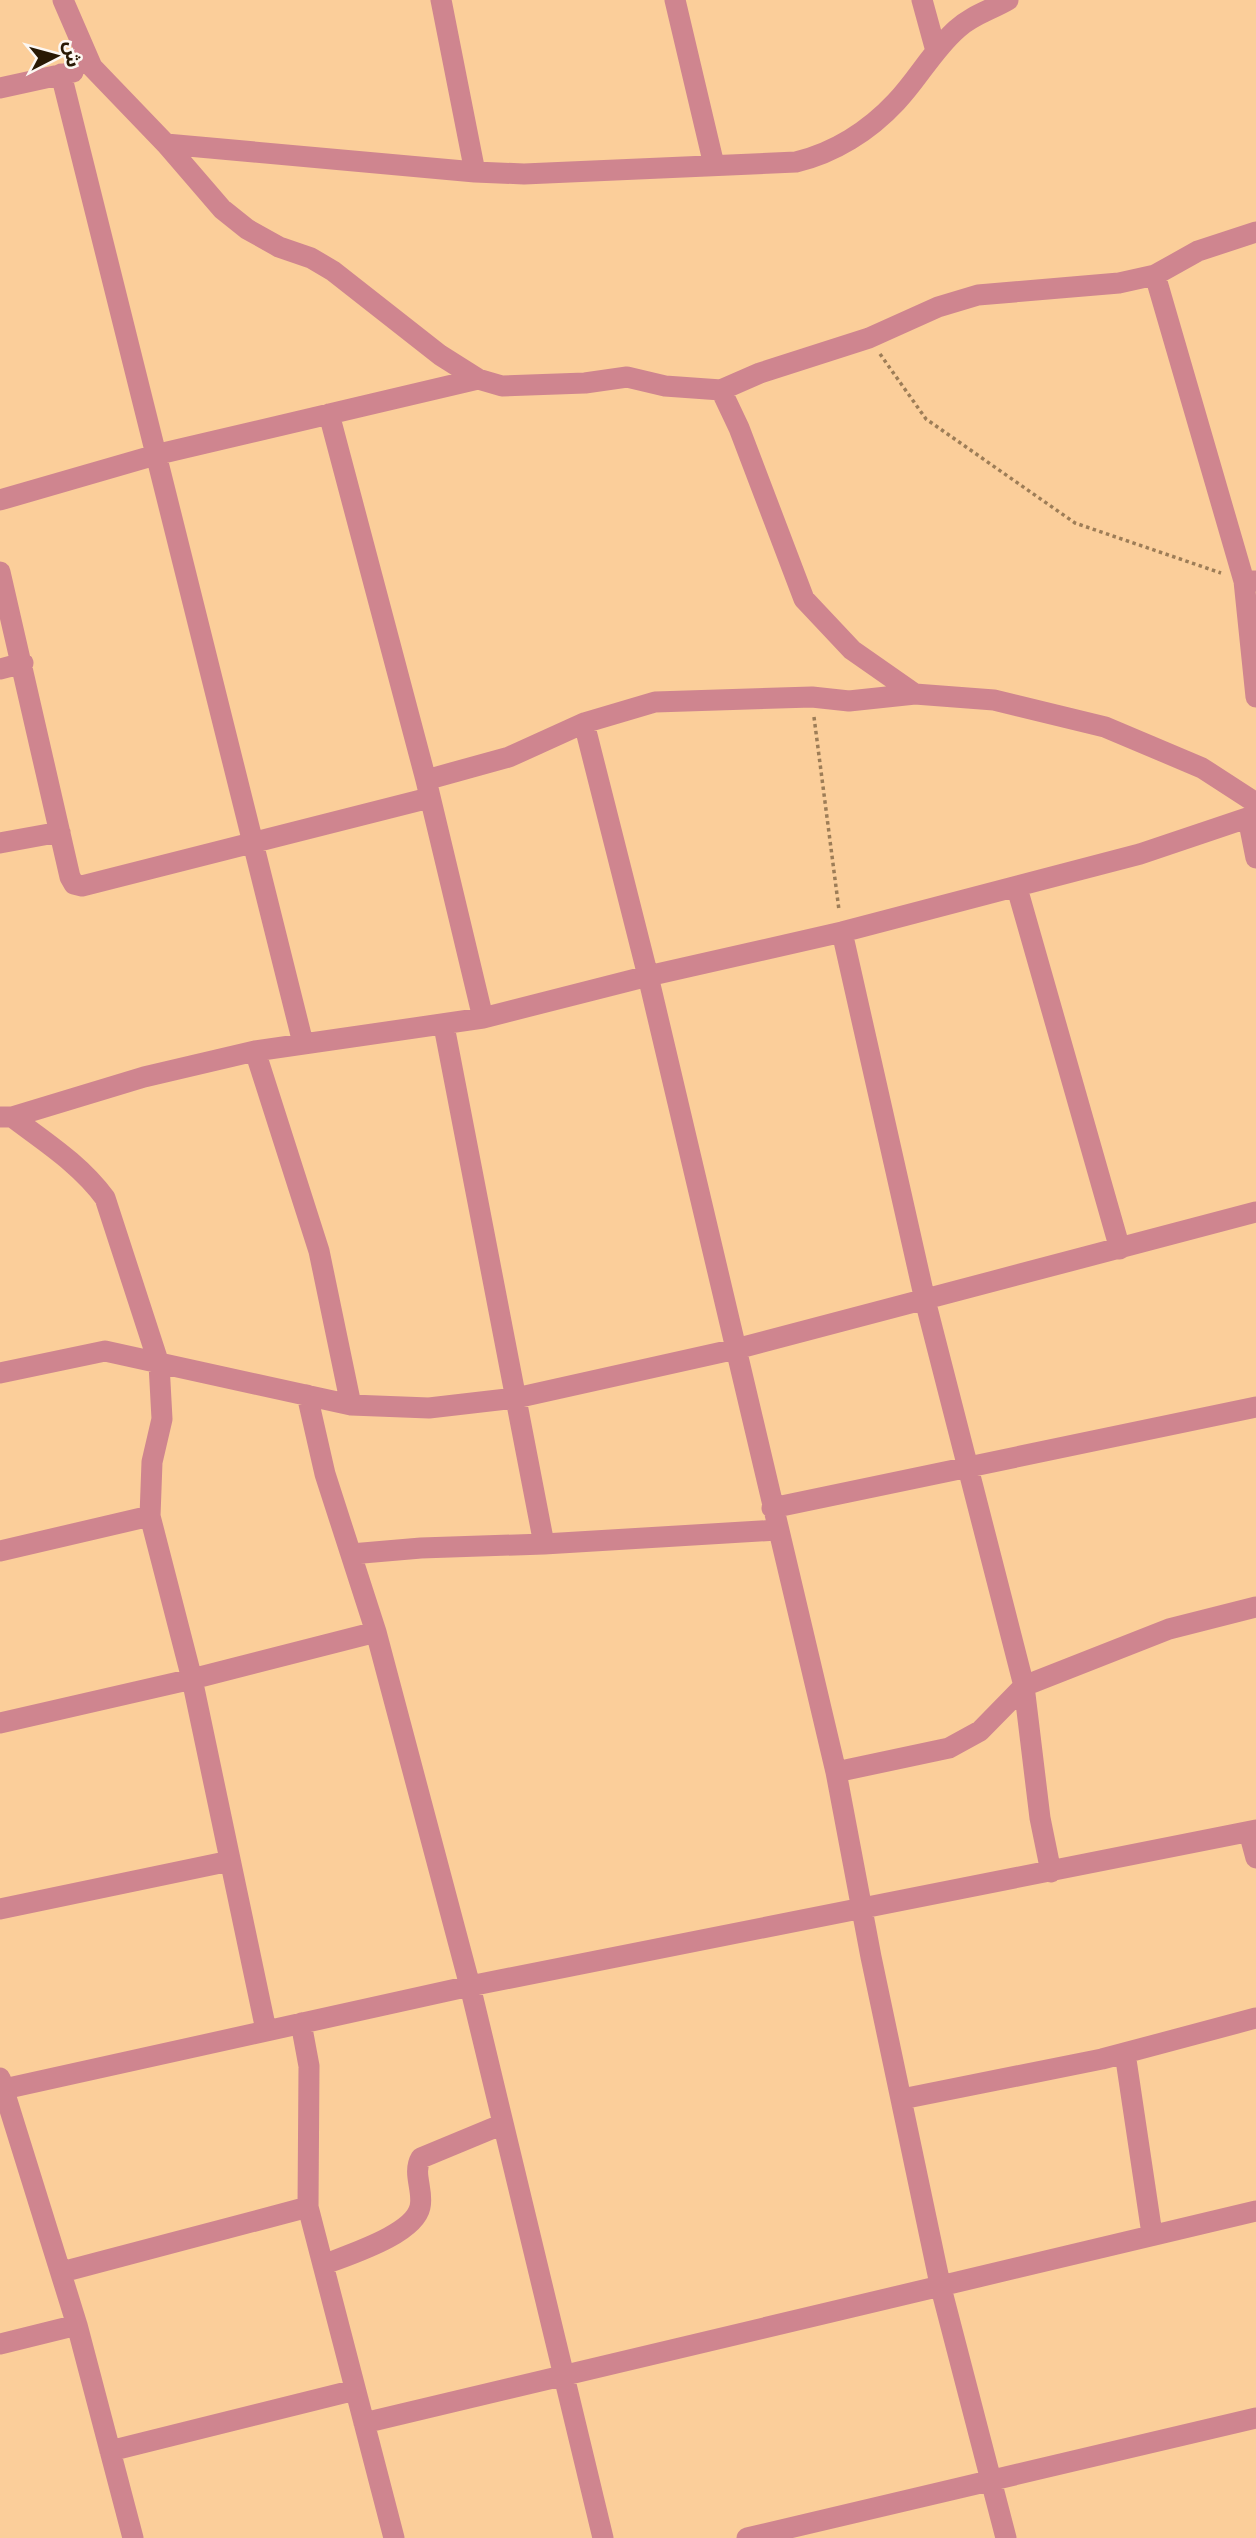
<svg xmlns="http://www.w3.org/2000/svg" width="1256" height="2538" viewBox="0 0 1256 2538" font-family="Manrope,'Noto Sans Arabic',sans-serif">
<rect width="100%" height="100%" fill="#fbce9a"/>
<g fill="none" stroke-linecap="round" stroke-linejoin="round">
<path stroke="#9d7d57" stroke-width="3.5" stroke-dasharray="3.5 3.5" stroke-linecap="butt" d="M880 354 926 419 1075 523 1221 573
M814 717 839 910"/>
<path stroke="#cf858f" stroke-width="21" d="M63 0 92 67 166 144 222 209 247 229 279 247 311 258 333 271 440 355 478 379 502 386 585 383 627 377 665 386 721 390 739 428 804 599 852 650 915 694 994 700 1105 727 1202 768 1256 803
M441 0 475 172
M675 0 714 165
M922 0 936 51
M61 74 303 1043
M0 88 73 72
M166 144 475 172 524 174 796 162C834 153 869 131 896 102 918 79 933 50 957 29 972 15 991 10 1008 0
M1155 275 1244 581H1256
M721 390 760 373 869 338 938 307 978 295 1119 283 1155 275 1198 251 1256 232
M329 414 426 780 483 1018
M0 500 159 454 478 379
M0 572 70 877 74 884 82 886 429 798
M1244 581 1256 697
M0 669 23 663
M584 723 648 976 836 1772 871 1957 940 2284 1006 2538
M426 780 509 757 584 723 655 702 812 697 849 701 915 694
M1248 818 1256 858
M0 843 60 832
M1017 888 1120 1249
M842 932 925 1300 1024 1686 1040 1818 1051 1872
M444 1026 544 1544
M255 1051 319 1251 351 1405
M0 1117H12L144 1077 255 1051 483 1018 648 976 842 932 1140 854 1256 815
M12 1117C45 1142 80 1164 105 1198L159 1364 162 1419 152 1462 150 1516 192 1679 266 2030
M0 1373 105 1351 351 1405 429 1408 516 1398 736 1349 1256 1212
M307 1395 325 1474 376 1632 470 1986 603 2538
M772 1508 1256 1407
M0 1551 150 1516
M351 1554 421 1548 544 1544 777 1530
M0 1723 192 1679 376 1632
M836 1772 949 1748 980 1731 1024 1686 1169 1629 1256 1607
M1249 1832 1256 1858
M0 1909 230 1861
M301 2023 309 2066 308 2207 394 2538
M1125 2053 1152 2234
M0 2078 77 2325 133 2538
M4 2089 470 1986 1256 1830
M902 2099 1102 2059 1256 2018
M323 2265C347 2255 414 2235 420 2207 424 2191 412 2173 421 2158L503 2124
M62 2272 308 2207
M0 2344 77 2325
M364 2423 1256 2211
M110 2451 355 2390
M747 2538 1256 2418"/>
</g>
<g transform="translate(56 56) rotate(84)" stroke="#fcf7f2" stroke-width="5" paint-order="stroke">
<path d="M0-5L12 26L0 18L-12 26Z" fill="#291904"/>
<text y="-10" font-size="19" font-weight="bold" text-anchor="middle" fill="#291904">ش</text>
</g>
</svg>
